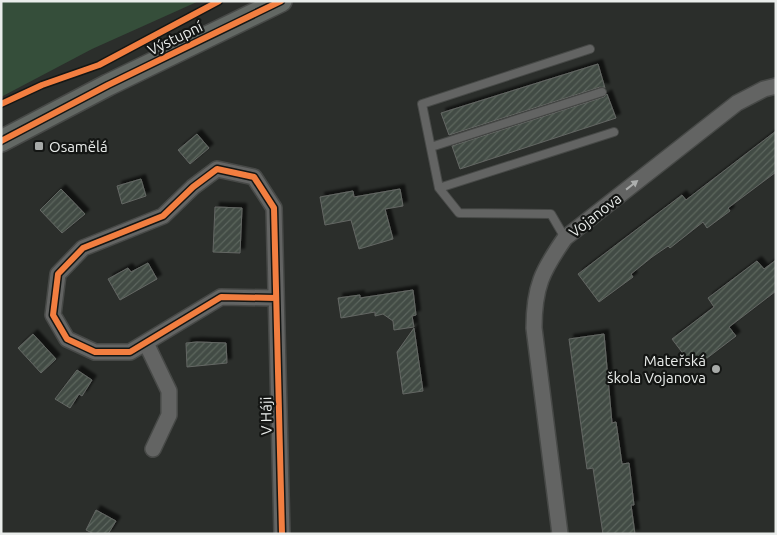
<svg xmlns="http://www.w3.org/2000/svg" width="777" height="535" viewBox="0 0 777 535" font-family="Ubuntu,sans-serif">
<defs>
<pattern id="building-hatch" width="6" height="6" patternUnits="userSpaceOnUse" patternTransform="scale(1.25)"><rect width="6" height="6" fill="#424c44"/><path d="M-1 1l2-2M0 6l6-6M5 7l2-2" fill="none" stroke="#5d665f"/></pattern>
<filter id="shadow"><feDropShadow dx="4.5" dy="-4.5" stdDeviation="1" flood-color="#0009"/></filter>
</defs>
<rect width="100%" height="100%" fill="#2b2e2b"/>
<path fill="#354e3a" d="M1 1H199L92 49 1 97Z"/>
<path fill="url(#building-hatch)" stroke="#646764" filter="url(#shadow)" d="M598 64 605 88 600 87 449 135 441 113Z
M607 94 616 118 460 169 452 146 604 97Z
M776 131V172L728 208 730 211 707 228 703 222 670 248 668 246 652 257 631 274 633 277 599 302 578 274 682 195 686 200Z
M197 134 209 148 190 164 178 150Z
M141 179 146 196 122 204 117 186Z
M61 189 85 214 62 233 40 210Z
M400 189 403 206 385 209 393 239 359 249 351 220 325 225 320 197 353 191 354 197Z
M215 207 242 208 240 253 213 252Z
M776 260V291L729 327 736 336 694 368 672 339 714 307 708 298 757 261 764 269Z
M148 263 157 279 120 300 108 279 128 268 131 272Z
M413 290 416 315 412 316 414 327 394 330 393 321 383 314 375 316V312L341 318 338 298 360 295V298Z
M414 328 423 391 403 394 397 352Z
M33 334 56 359 41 373 18 348Z
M604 334 612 423 616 422 622 464 629 463 634 505H631L635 534H603L593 468 587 469 569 339Z
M197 342 226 343 227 363 187 367 186 343Z
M77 370 92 380 82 396 79 394 70 408 55 399Z
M96 510 116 521 108 534H94L86 530Z"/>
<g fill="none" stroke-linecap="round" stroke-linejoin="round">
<defs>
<path id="lane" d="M431 147 602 92
M439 188 614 132
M565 238 551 214 459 213 439 188 422 104 590 49"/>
<path id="street" d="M276 298 221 297 130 352H95L67 339 53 315 58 274 83 248 163 216 193 187 217 169 254 177 274 208 282 534
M146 343 169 391V415L153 449
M560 534 534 328C534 287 542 271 565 238L737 103 764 89 776 86"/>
<path id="secondary" d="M1 141 108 85 281 1"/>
</defs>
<use href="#lane" stroke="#474947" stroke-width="10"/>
<use href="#street" stroke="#474947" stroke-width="18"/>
<use href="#secondary" stroke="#474947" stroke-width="24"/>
<use href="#lane" stroke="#636463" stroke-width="8"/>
<use href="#street" stroke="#636463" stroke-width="15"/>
<use href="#secondary" stroke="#636864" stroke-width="21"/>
<defs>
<path id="cycleway" d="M1 104 42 85 99 65 219 1
M1 141 108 85 281 1
M276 298 221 297 130 352H95L67 339 53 315 58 274 83 248 163 216 193 187 217 169 254 177 274 208 282 534"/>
</defs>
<use href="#cycleway" stroke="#141614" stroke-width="9"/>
<use href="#cycleway" stroke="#f27e40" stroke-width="6"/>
</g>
<defs><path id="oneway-solid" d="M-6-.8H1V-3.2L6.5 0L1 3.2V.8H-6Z" transform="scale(1.25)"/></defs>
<use fill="#adafae" href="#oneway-solid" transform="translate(632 185) rotate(-38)"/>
<g fill="#a7aaa8" stroke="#141614" stroke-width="2">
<rect x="34" y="141" width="10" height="10" rx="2.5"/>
<circle cx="716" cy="369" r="5"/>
</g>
<g text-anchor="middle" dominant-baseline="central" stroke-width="4.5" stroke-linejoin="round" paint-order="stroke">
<g font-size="15" fill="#eaedeb" stroke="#141614">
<text transform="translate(175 38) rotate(-26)">Výstupní</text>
<text transform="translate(595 215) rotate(-38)">Vojanova</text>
<text transform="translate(266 416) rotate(-91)">V Háji</text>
</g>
<g font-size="15" fill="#eaedeb" stroke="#141614" text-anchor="start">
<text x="49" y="146">Osamělá</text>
<text x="706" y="360" text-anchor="end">Mateřská<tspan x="706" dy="17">škola Vojanova</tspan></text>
</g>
</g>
<rect width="777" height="535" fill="none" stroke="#eaedeb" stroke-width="5"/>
</svg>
